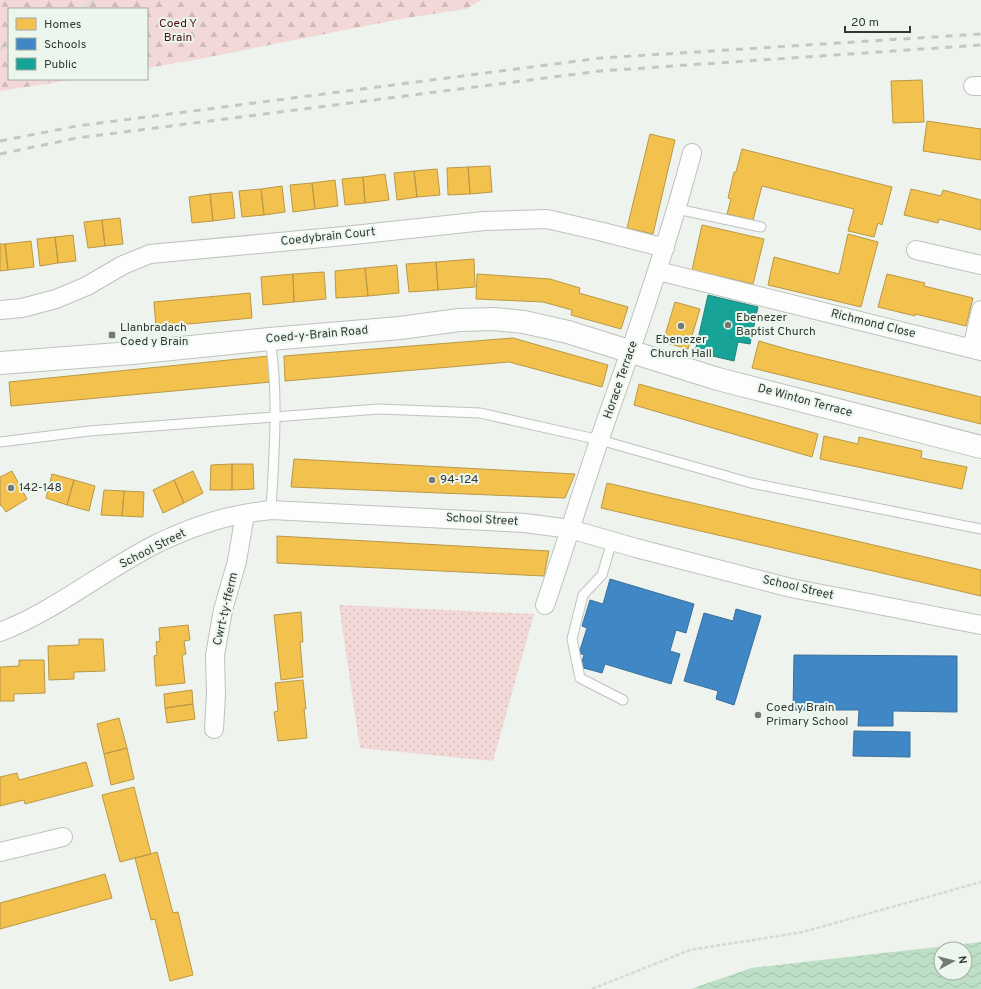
<svg xmlns="http://www.w3.org/2000/svg" width="981" height="989" viewBox="0 0 981 989" font-family="Overpass,sans-serif">
<defs>
<pattern id="grass-dots" width="8" height="8" patternUnits="userSpaceOnUse"><rect width="8" height="8" fill="#f2d8d6"/><path d="M2 2h.1M6 6h.1" fill="none" stroke="#d0bab8" stroke-width="1.8" stroke-linecap="round"/></pattern>
<pattern id="forest-firs" width="22" height="20" patternUnits="userSpaceOnUse"><rect width="22" height="20" fill="#f2d8d6"/><path d="M5 1l3.5 6h-7zM16 11l3.5 6h-7z" fill="#d0bab8"/></pattern>
<pattern id="water-waves" width="16" height="10" patternUnits="userSpaceOnUse"><rect width="16" height="10" fill="#bddfc6"/><path d="M0 5q4-4 8 0t8 0" fill="none" stroke="#a3c0ab"/></pattern>
</defs>
<rect width="100%" height="100%" fill="#eef3ee"/>
<path fill="url(#grass-dots)" d="M339 605 534 614 493 761 360 748Z"/>
<path fill="url(#forest-firs)" d="M0 0H482L466 9 406 18 199 59 147 68V9H9V79H77L0 91Z"/>
<path fill="url(#water-waves)" fill-rule="evenodd" d="M981 942V989H691L751 968ZM941 949H965V973H941Z"/>
<path fill="#f2c14e" stroke="#b99846" d="M922 80 924 122 893 123 891 81Z
M927 121 981 129V160L923 151Z
M650 134 675 140 653 234 627 228Z
M742 149 892 187 882 225 878 223 874 237 848 231 854 209 762 186 753 220 727 214 731 199 728 198 734 172H736Z
M490 166 492 192 470 194 468 167Z
M468 167 470 194 448 195 447 168Z
M437 169 440 195 417 197 414 171Z
M414 171 417 197 397 200 394 173Z
M385 174 389 200 365 203 363 177Z
M363 177 365 203 345 205 342 179Z
M335 180 338 206 315 209 312 183Z
M312 183 315 209 293 212 290 185Z
M282 186 285 212 264 215 261 189Z
M261 189 264 215 242 217 239 191Z
M911 189 941 196 943 190 981 200V230L939 219 938 223 904 215Z
M232 192 235 218 213 221 210 194Z
M210 194 213 221 192 223 189 197Z
M120 218 123 244 105 246 102 220Z
M102 220 105 246 88 248 84 222Z
M702 225 764 239 753 284 692 270Z
M848 234 878 242 861 307 768 285 774 257 839 274Z
M73 235 76 261 58 263 55 237Z
M55 237 58 263 40 266 37 239Z
M31 241 34 267 8 270 5 244Z
M0 244H5L8 270 0 271Z
M474 259 475 287 438 290 436 262Z
M436 262 438 290 409 292 406 264Z
M397 265 399 293 368 296 365 268Z
M365 268 368 296 336 298 335 271Z
M324 272 326 299 294 302 293 274Z
M293 274 294 302 263 305 261 277Z
M477 274 550 279 580 288 579 293 628 307 621 329 571 315 572 310 543 302 476 299Z
M887 274 925 283 924 286 973 298 966 326 915 314V316L878 307Z
M250 293 252 318 156 327 154 302Z
M675 302 700 309 688 349 663 342Z
M513 338 608 365 602 387 509 362 285 381 284 356Z
M759 341 790 350 981 397V424L752 368Z
M269 356 271 382 11 406 9 382Z
M639 384 818 434 812 457 634 405Z
M824 436 858 444 859 437 922 451 921 458 967 467 962 489 820 459Z
M294 459 575 474 565 498 291 487Z
M232 464H253L254 489 232 490Z
M232 464V490H210L211 465Z
M12 471 27 499 6 512 1 505 0 506V477Z
M193 471 203 493 184 503 174 480Z
M52 474 74 480 67 505 46 498Z
M74 480 95 486 89 511 67 505Z
M174 480 184 503 163 513 153 490Z
M607 483 981 570V596L601 508Z
M104 490 124 491 122 516 101 515Z
M124 491 144 492 143 517 122 516Z
M277 536 549 551 544 576 277 563Z
M301 612 303 642H300L303 677 281 680 274 615Z
M188 625 190 640 184 641 186 654 182 655 185 683 156 686 154 656 157 655 156 642 160 641 159 628Z
M79 639H103L105 671 74 672V679L49 680 48 646 79 645Z
M19 660H44L45 693 14 694V701H0V667L19 666Z
M303 680 306 709H304L307 738 278 741 274 712 278 711 275 683Z
M192 690 193 704 165 708 164 694Z
M193 704 195 719 167 723 165 708Z
M119 718 127 748 104 754 97 724Z
M127 748 134 779 111 785 104 754Z
M86 762 93 786 25 804 24 800 0 806V777L17 773 19 780Z
M134 787 151 854 120 862 102 795Z
M157 852 173 913 178 912 193 975 170 981 155 919 151 920 135 858Z
M105 874 112 898 0 929V903Z"/>
<path fill="#3f88c5" stroke="#3c709a" d="M610 579 694 604 686 633 676 630 670 651 680 654 671 684 605 664 602 673 580 667 584 655 579 653 587 628 582 626 590 600 603 604Z
M736 609 761 616 734 705 716 699 718 691 684 681 704 613 733 621Z
M794 655 957 656V712L893 711V726H858L859 710H793Z
M854 731 910 732V757L853 756Z"/>
<path fill="#17a398" stroke="#20837a" d="M708 295 758 307 750 344 738 342 734 361 695 352Z"/>
<g fill="none" stroke-linecap="round" stroke-linejoin="round">
<defs>
<path id="lane" d="M677 209 761 227
M270 339C279 396 274 453 271 510
M0 442 89 431 379 409 480 413 600 440 751 483 981 529
M612 541 602 575 583 595 572 639 580 678 623 700"/>
<path id="street" d="M973 86H981
M916 250 981 265
M658 271 981 351
M0 310 22 308 56 299 87 286 123 265 150 254 344 236 484 221 547 219 603 232 665 248
M972 348 981 310
M545 605C564 550 581 494 600 438 633 344 666 250 692 153
M0 632C57 610 105 569 160 542 184 531 212 520 238 515 249 513 260 511 271 510L525 523 570 529 636 548 791 588 981 625
M214 729 216 694 215 655 223 610 237 561 245 514
M0 852 63 837"/>
<path id="secondary" d="M0 363 132 353 270 339 400 328 459 320 494 319 524 322 568 332 718 379 981 447"/>
</defs>
<use href="#lane" stroke="#bec2be" stroke-width="11"/>
<use href="#street" stroke="#bec2be" stroke-width="20"/>
<use href="#secondary" stroke="#bec2be" stroke-width="24"/>
<path stroke="#d6d9d7" stroke-width="2.5" stroke-dasharray="4 2" stroke-linecap="butt" d="M82 9 94 0
M0 49 9 46
M592 989 690 950 803 932 981 882"/>
<use href="#lane" stroke="#fcfdfc" stroke-width="9"/>
<use href="#street" stroke="#fcfdfc" stroke-width="18"/>
<use href="#secondary" stroke="#fcfdfc" stroke-width="22"/>
<path stroke="#c5c7c5" stroke-width="3" stroke-dasharray="7 7" stroke-linecap="butt" d="M0 141 77 126 601 58 981 34
M0 154 77 138 600 71 981 45"/>
</g>
<g fill="#757976" stroke="#ebf6ed" stroke-width="1.5">
<circle cx="728" cy="325" r="4"/>
<circle cx="681" cy="326" r="4"/>
<rect x="108" y="331" width="8" height="8" rx="2"/>
<circle cx="432" cy="480" r="4"/>
<circle cx="11" cy="488" r="4"/>
<circle cx="758" cy="715" r="4"/>
</g>
<g text-anchor="middle" dominant-baseline="central" stroke-width="4" stroke-linejoin="round" paint-order="stroke">
<g font-size="12" fill="#500d17" stroke="#ebf6ed">
<text x="178" y="24">Coed Y<tspan x="178" dy="14">Brain</tspan></text>
</g>
<g font-size="12" fill="#343835" stroke="#ebf6ed">
<text transform="translate(328 237) rotate(-6)">Coedybrain Court</text>
<text transform="translate(873 324) rotate(14)">Richmond Close</text>
<text transform="translate(317 335) rotate(-5)">Coed-y-Brain Road</text>
<text transform="translate(621 380) rotate(-71)">Horace Terrace</text>
<text transform="translate(805 401) rotate(15)">De Winton Terrace</text>
<text transform="translate(482 520) rotate(3)">School Street</text>
<text transform="translate(153 549) rotate(-27)">School Street</text>
<text transform="translate(798 588) rotate(13)">School Street</text>
<text transform="translate(226 609) rotate(-77)">Cwrt-ty-fferm</text>
</g>
<g font-size="12" fill="#343835" stroke="#ebf6ed" text-anchor="start">
<text x="736" y="318">Ebenezer<tspan x="736" dy="14">Baptist Church</tspan></text>
<text x="120" y="328">Llanbradach<tspan x="120" dy="14">Coed y Brain</tspan></text>
<text x="681" y="340" text-anchor="middle">Ebenezer<tspan x="681" dy="14">Church Hall</tspan></text>
<text x="440" y="480">94-124</text>
<text x="19" y="488">142-148</text>
<text x="766" y="708">Coed y Brain<tspan x="766" dy="14">Primary School</tspan></text>
</g>
</g>
<rect x="8" y="8" width="140" height="72" fill="#ebf6ed" stroke="#a2aaa3"/>
<rect x="16" y="18" width="20" height="12" fill="#f2c14e" stroke="#a2aaa3"/>
<text x="44" y="28" font-size="12" fill="#343835">Homes</text>
<rect x="16" y="38" width="20" height="12" fill="#3f88c5" stroke="#a2aaa3"/>
<text x="44" y="48" font-size="12" fill="#343835">Schools</text>
<rect x="16" y="58" width="20" height="12" fill="#17a398" stroke="#a2aaa3"/>
<text x="44" y="68" font-size="12" fill="#343835">Public</text>
<g transform="translate(953 961) rotate(83)"><circle r="19" fill="#ebf6ed" stroke="#a2aaa3"/>
<path d="M0-3L7 15L0 10L-7 15Z" fill="#757976"/>
<text y="-6" font-size="11" font-weight="bold" text-anchor="middle" fill="#343835">N</text>
</g>
<path d="M845 26v6h65v-6" fill="none" stroke="#343835" stroke-width="2"/>
<text x="851" y="26" font-size="12" fill="#343835" stroke="#ebf6ed" stroke-width="3" paint-order="stroke">20 m</text>
</svg>
